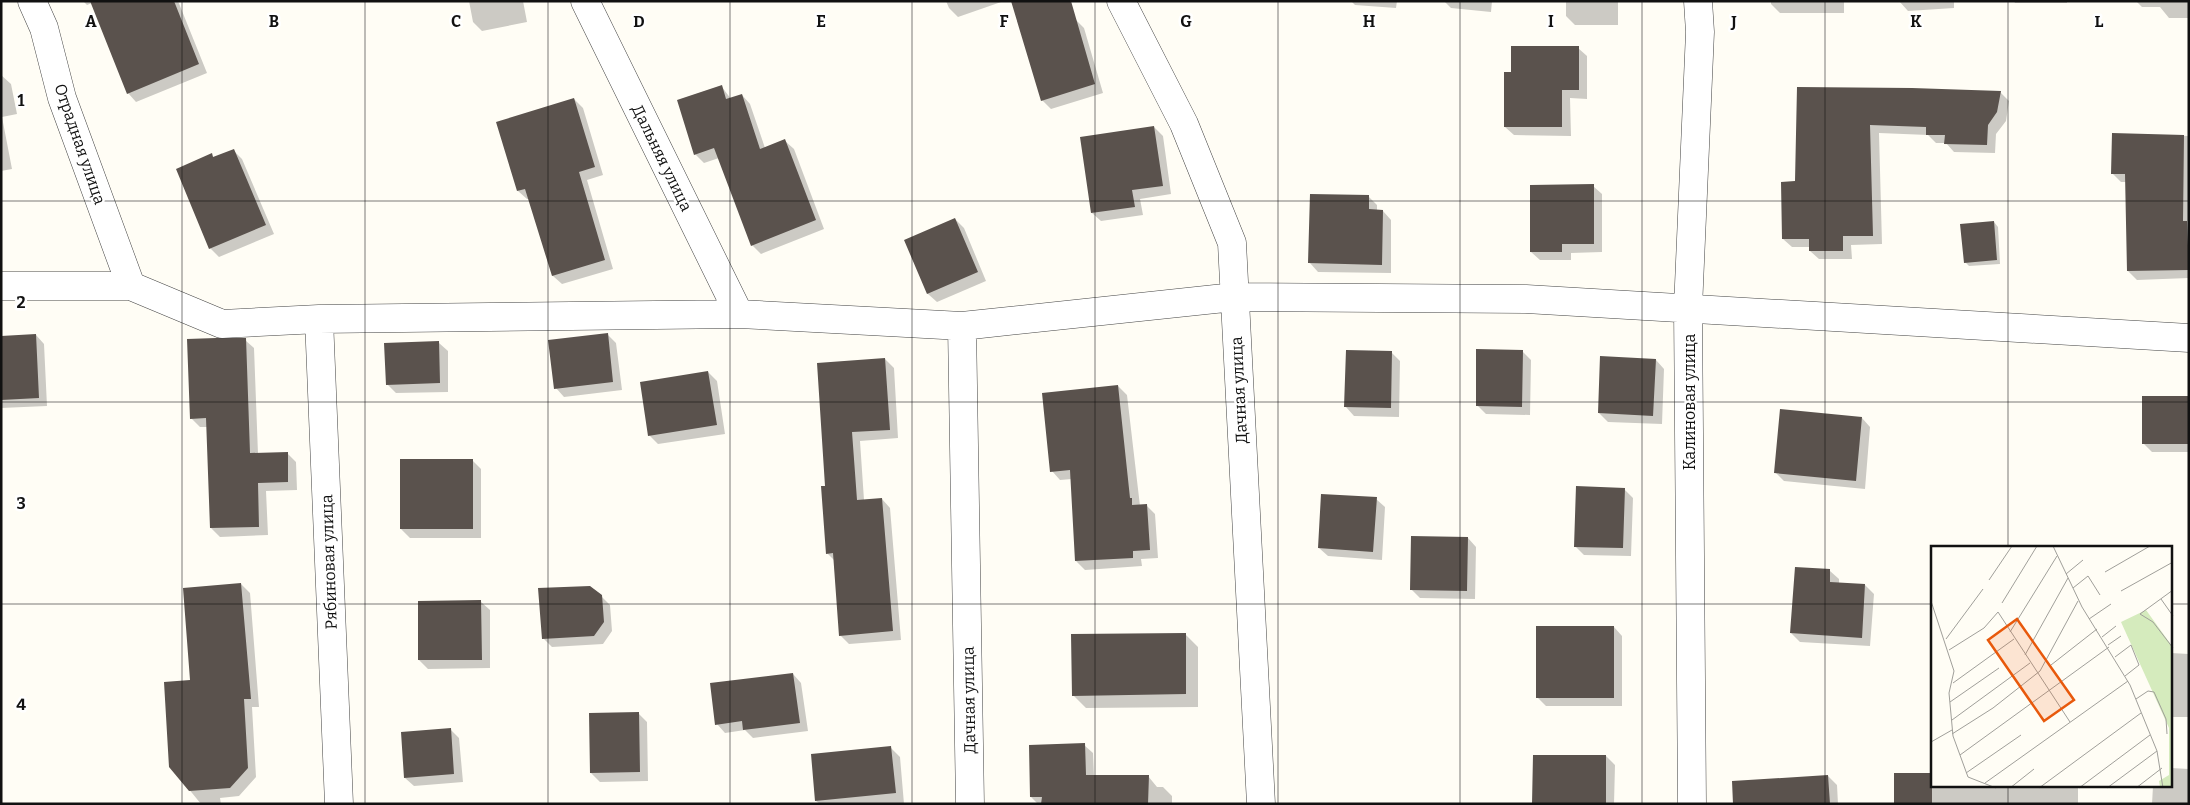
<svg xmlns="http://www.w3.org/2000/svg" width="2190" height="805" viewBox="0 0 2190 805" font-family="Bitter,serif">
<rect width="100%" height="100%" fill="#fffdf5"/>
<path fill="#0003" d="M83 1H178L207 73 136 102 128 93 92 3 87 5Z
M469 1H523L527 22 482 31 473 22Z
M946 1H1004L958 17 949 8Z
M1351 1H1397L1396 8 1355 5Z
M1444 1H1492L1491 12 1451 8Z
M1566 1H1618V25H1575L1566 16Z
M1771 1H1844V13H1780L1771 4Z
M1899 1H1954V8L1908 11Z
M2014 1H2067V3H2015Z
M2136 1H2189V18H2169L2160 7H2142Z
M1075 19 1084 28 1103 93 1051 109 1042 100Z
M1578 48 1587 56V99L1570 98 1571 136 1514 135 1505 127 1512 74Z
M1 75 11 84 17 114 2 117 12 169 1 171Z
M722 87 731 99 742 95 750 104 765 148 785 141 794 149 824 229 761 254 752 245 719 158 704 163 695 154Z
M1798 89 2000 92 2009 101 2006 121 1996 134 1995 153 1954 152 1946 143H1936L1928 135 1879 133 1882 244 1851 245 1852 259H1819L1810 251V247H1792L1783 239 1797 182Z
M574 99 583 108 603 175 587 180 613 269 562 284 553 276 529 199H527L518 191Z
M1154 127 1163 136 1171 194 1140 199 1143 215 1101 221 1092 213Z
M2113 134 2189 136V278L2137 280 2128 271 2126 182H2121L2112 173Z
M233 150 242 159 274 234 219 257 210 248 211 155 214 158Z
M1593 186 1602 194V252L1571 253V260H1540L1531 252Z
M1368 196 1377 205V211H1383L1391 220V273L1318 272 1310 263Z
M955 219 964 228 986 281 937 302 928 294 906 241Z
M1994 222 1998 227 2000 264 1969 266 1965 262Z
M607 334 616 343 622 390 564 397 556 388Z
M36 335 44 344 47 406 1 408V337Z
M245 340 254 348 258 454 287 453 296 462 297 490 266 491 268 535 220 537 211 528 208 427H200L191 418Z
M439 343 448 351V392L396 393 387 384Z
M1522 351 1531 360 1530 415 1486 414 1477 405Z
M1391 352 1400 361 1399 417 1354 416 1346 407Z
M885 359 894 368 898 438 860 441 864 500 882 499 890 508 901 640 849 644 840 635 834 560 827 553 826 487Z
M1656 360 1664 369 1662 424 1608 422 1599 413Z
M708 372 717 381 725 434 658 444 649 435Z
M1118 386 1127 395 1140 506 1146 505 1155 514 1158 558 1141 559 1142 566 1085 570 1076 561 1072 479 1060 480 1052 471Z
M2189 397V452H2152L2143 443Z
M1862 418 1870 427 1865 489 1784 481 1775 472Z
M473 461 481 469V538H410L401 529Z
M1624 489 1633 498 1631 556 1584 555 1575 546Z
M1376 499 1385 507 1382 560 1328 556 1319 548Z
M1468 538 1476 547 1475 599 1420 598 1411 589Z
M1830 571 1839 579V584L1865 585 1874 594 1870 646 1800 642 1791 633Z
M241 584 250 593 259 707H252L256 777 239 796 220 798 221 804H201L170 766 192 681Z
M601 596 610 605 612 631 603 644 552 647 543 638Z
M481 602 490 610V668L428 669 419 660Z
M1614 627 1622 636V706H1546L1537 697Z
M1185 634 1198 647V707L1086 708 1073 695Z
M2171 653 2189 654V717H2171Z
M793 674 801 683 808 731 753 738 745 730 725 733 717 724Z
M638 713 647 722 648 781 600 782 591 773Z
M450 729 459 738 463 782 414 786 405 778Z
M1084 745 1093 753 1094 776H1148L1157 787H1163L1172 796V804H1038L1031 797Z
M891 748 900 757 904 804H820L816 801Z
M1606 756 1615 765 1614 804H1533Z
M2171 768 2189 769V804H2152L2153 786H2171Z
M1895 775H1932V786H2078V804H1895Z
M1828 776 1837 785 1838 804H1783Z"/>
<path fill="#5a524d" d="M90 1H174L199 64 127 94Z
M1011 1H1071L1095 84 1041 101Z
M1511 46H1579V90H1562V127H1504V72H1511Z
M722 85 726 99 742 94 760 149 785 139 816 220 751 246 714 148 694 155 677 100Z
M1797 87 1912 88 2001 91 1997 112 1988 125 1987 145 1944 144 1945 135H1926V127L1870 125 1873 236H1843V251H1809V239H1782L1781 182 1795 181Z
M574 98 595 167 579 172 605 260 552 276 525 189 517 191 496 122Z
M1154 126 1163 186 1132 190 1135 207 1091 213 1080 137Z
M2112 133 2184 135 2183 221H2187L2189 270 2127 271 2125 174H2111Z
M234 149 266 225 209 249 176 169 212 153 213 157Z
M1594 184V244H1562V252H1530V185Z
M1310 194 1369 195V209L1383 210 1382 265 1308 263Z
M955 218 978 272 927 294 904 240Z
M1994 221 1997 260 1964 263 1960 224Z
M608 333 613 382 554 389 548 340Z
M36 334 39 398 1 400V336Z
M216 338H246L250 453 288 452V482L258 483 259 527 210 528 206 418 190 419 187 339Z
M439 341 440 383 386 385 384 343Z
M1476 349 1523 350 1522 407 1476 406Z
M1346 350 1392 351 1391 408 1344 407Z
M1600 356 1656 359 1653 416 1598 413Z
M885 358 890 430 852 432 857 500 882 498 893 631 839 636 833 553 826 554 821 486H825L817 363Z
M708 371 717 425 648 436 640 382Z
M1118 385 1130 498H1132V505L1147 504 1150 550 1133 551V558L1075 561 1070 470 1050 472 1042 393Z
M2142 396H2189V444H2142Z
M1780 409 1862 417 1856 481 1774 473Z
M400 459H473V529H400Z
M1576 486 1625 488 1623 548 1574 547Z
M1321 494 1377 497 1373 552 1318 548Z
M1411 536 1468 537 1467 591 1410 590Z
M1795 567 1830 569V582L1865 584 1862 638 1790 633Z
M241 583 251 699H244L248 768 230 788 189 791 169 767 164 682 190 680 183 588Z
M590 586 602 595 604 622 594 636 542 639 538 588Z
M481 600 482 660H418V601Z
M1536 626H1614V698H1536Z
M1186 633V694L1072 696 1071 634Z
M793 673 800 723 743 730 742 721 715 725 710 683Z
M639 712 640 772 590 773 589 713Z
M451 728 454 774 404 778 401 732Z
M1085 743 1086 775H1149L1148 804H1041L1042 797H1030L1029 745Z
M891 746 896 793 815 801 811 754Z
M1533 755H1606V804H1532Z
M1894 773H1932V804H1894Z
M1828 775 1830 804H1733L1732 781Z"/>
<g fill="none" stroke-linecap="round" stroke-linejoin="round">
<defs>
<path id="minor" d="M32 1 44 28 62 98 131 286
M585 1 739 314
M1121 1 1184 124 1232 243 1261 804
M1 286H131L222 324 319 319 739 314 962 326 1234 297 1526 299 2189 338
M319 319 339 804
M962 326 970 804
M1692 804 1688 308 1700 32 1698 1"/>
</defs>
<use href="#minor" stroke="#444" stroke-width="29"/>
<use href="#minor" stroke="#fff" stroke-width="28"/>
</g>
<path fill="none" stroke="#111" stroke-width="1" stroke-opacity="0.55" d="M182 1V804M365 1V804M548 1V804M730 1V804M912 1V804M1095 1V804M1278 1V804M1460 1V804M1642 1V804M1825 1V804M2008 1V548M1 201H2189M1 402H2189M1 604H1932M2171 604H2189M2008 786V804"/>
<g text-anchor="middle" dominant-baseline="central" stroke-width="5" stroke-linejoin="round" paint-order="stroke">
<g font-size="16" fill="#111" stroke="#fff">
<text transform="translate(80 144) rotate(71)">Отрадная улица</text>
<text transform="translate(662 158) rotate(64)">Дальняя улица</text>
<text transform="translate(1239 390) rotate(-93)">Дачная улица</text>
<text transform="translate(1689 402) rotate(-90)">Калиновая улица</text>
<text transform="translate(329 562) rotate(-92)">Рябиновая улица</text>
<text transform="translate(969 700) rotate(-91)">Дачная улица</text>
</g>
</g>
<g transform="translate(1931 546)">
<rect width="241" height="241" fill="#fffdf5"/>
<path d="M215 64 241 100V241H229L228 235 238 229V182L190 76Z" fill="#d5ebbd"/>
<path fill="none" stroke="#a09f9a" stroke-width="1" d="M122 0 151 61 199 139 226 205 232 242M174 26 219 0M135 28 152 14M58 34 81 0M142 42 157 30 169 49M242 44 209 68 222 76 242 102M190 45 242 16M230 53 242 70M0 55 23 125 18 147 22 190 37 231 65 242M71 57 106 0M158 73 180 58M79 86 126 10M171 91 185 80M15 93 52 43M177 99 190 90M18 104 53 82 67 66 139 176M94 109 137 32M184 111 200 99 208 119 194 130M120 119 166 83M22 137 83 93M205 153 217 145 223 146 235 173 236 188M19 156 68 122M21 174 99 117M21 188 62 162 109 125 147 55M0 196 21 184M29 209 178 101M35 227 90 189M54 237 197 135M79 242 103 223M108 242 210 167M148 242 219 189M176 242 226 205M205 242 231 222"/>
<path fill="#e8590c" fill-opacity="0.15" stroke="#e8590c" stroke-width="2.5" d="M86 73 143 154 113 175 57 94Z"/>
<rect width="241" height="241" fill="none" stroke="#111" stroke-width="2.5"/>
</g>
<g font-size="16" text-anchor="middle" font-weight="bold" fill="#111" stroke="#fff" stroke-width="5" stroke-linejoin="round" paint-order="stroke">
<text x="91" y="27">A</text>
<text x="274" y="27">B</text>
<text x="456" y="27">C</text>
<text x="639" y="27">D</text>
<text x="821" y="27">E</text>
<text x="1004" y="27">F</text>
<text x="1186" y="27">G</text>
<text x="1369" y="27">H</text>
<text x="1551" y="27">I</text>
<text x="1734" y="27">J</text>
<text x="1916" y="27">K</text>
<text x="2099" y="27">L</text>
<text x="21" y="106">1</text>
<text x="21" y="308">2</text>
<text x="21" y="509">3</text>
<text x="21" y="710">4</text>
</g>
<rect width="2190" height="805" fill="none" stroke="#111111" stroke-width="5"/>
</svg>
